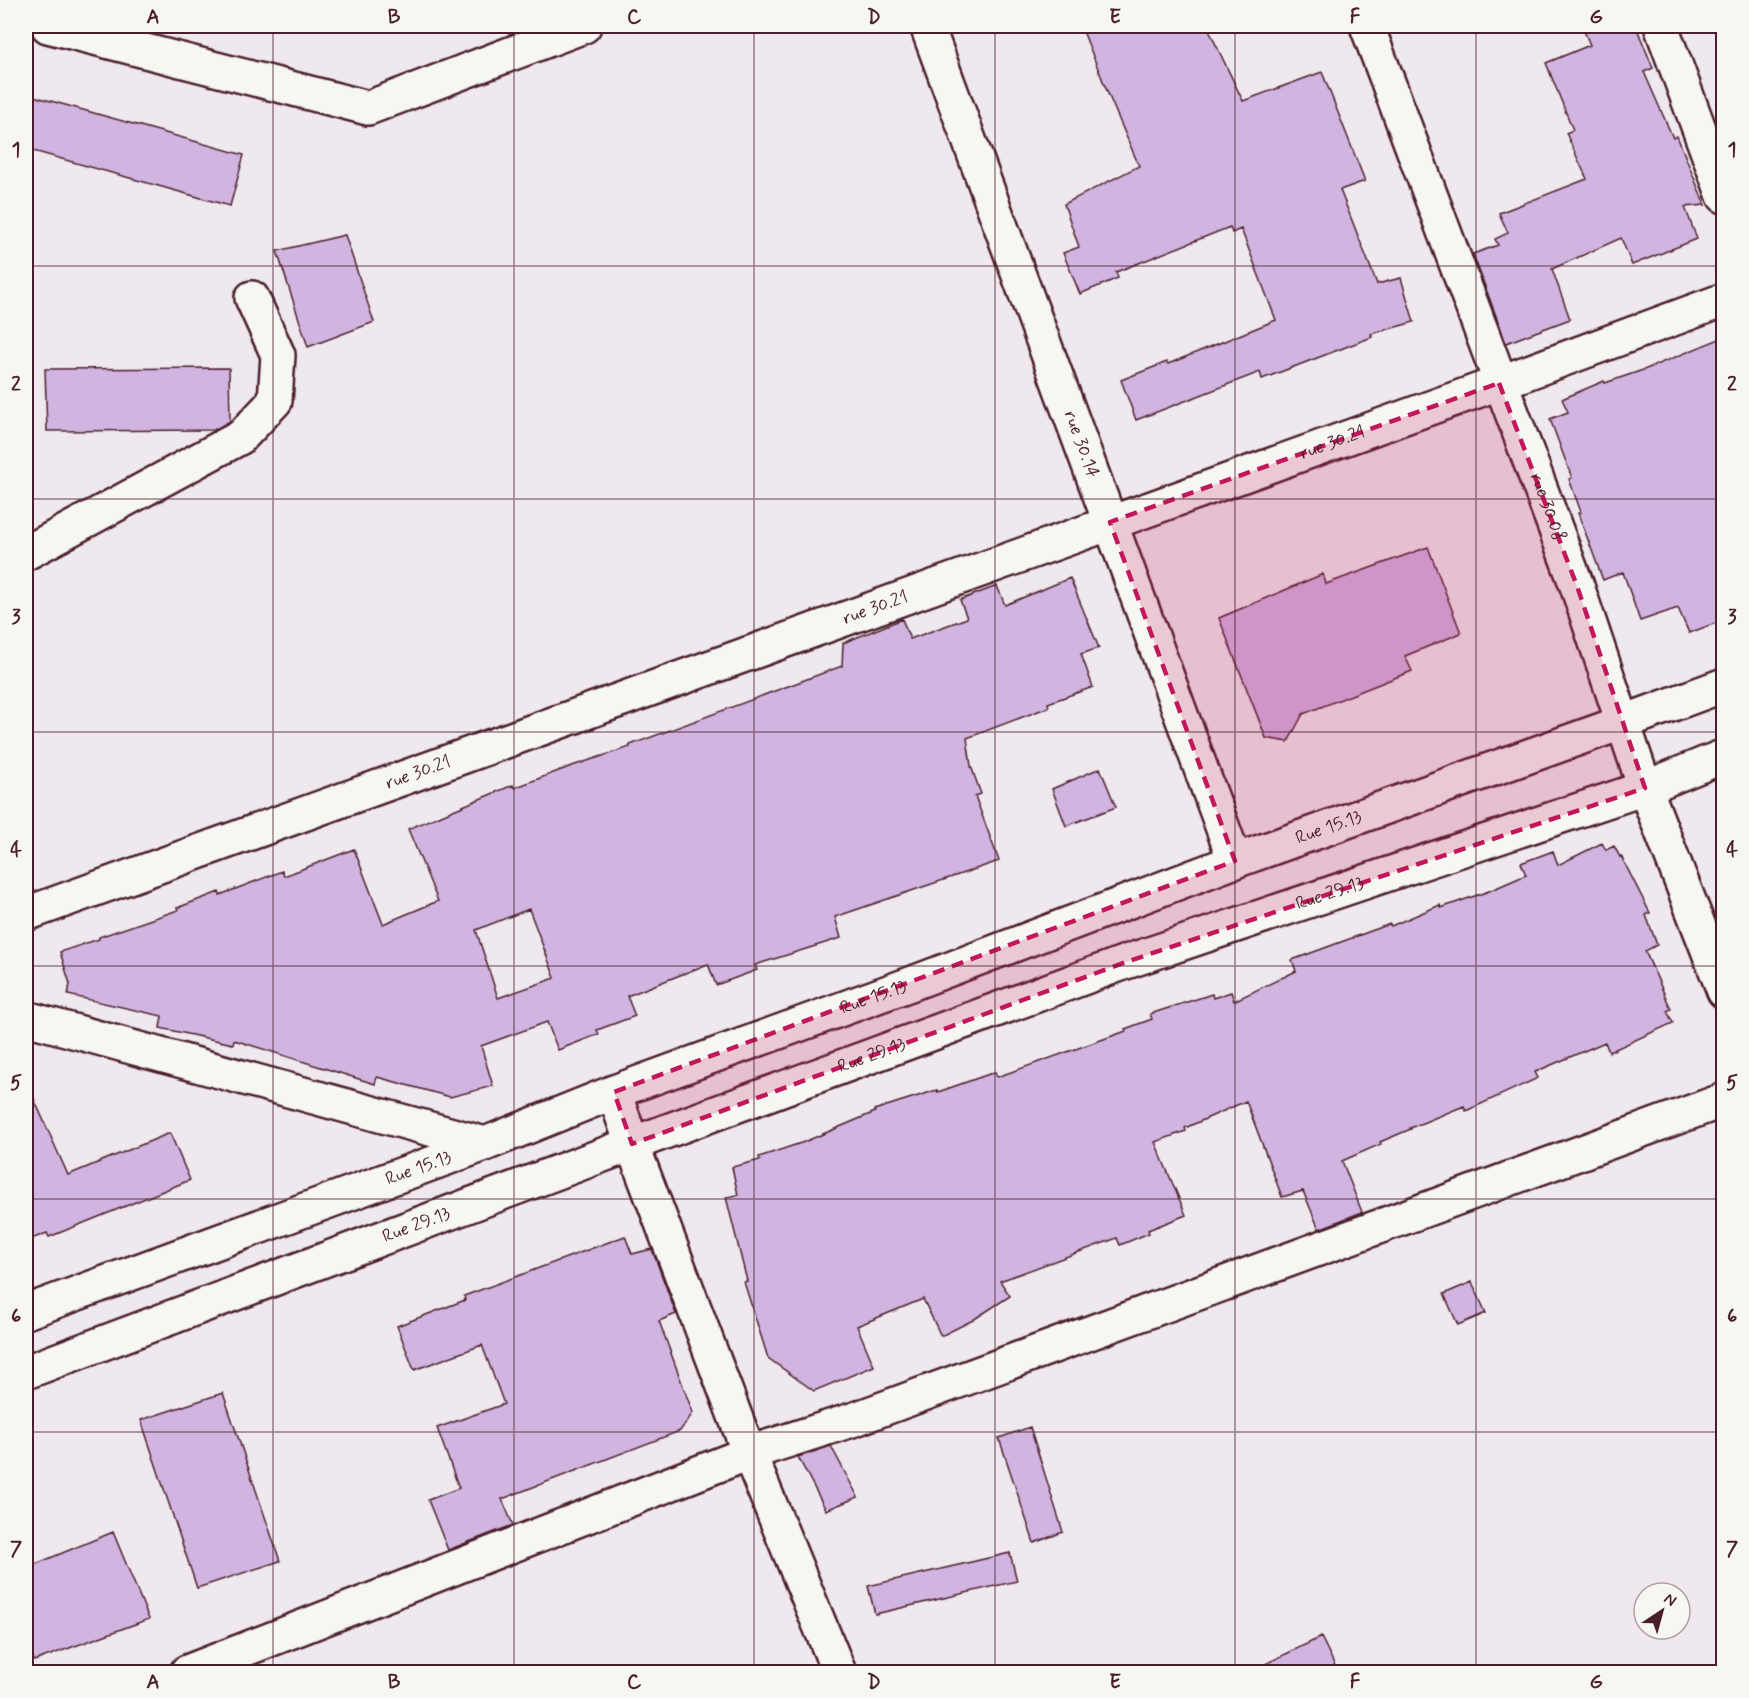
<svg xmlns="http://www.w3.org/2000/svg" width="1749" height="1698" viewBox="0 0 1749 1698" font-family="Mynerve,sans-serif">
<rect width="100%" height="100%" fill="#efe9ef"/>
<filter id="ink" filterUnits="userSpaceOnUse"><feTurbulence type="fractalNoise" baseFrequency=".0167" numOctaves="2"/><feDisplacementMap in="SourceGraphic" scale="12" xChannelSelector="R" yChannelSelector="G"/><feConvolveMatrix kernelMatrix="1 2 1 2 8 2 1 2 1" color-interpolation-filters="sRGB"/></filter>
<g filter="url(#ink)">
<path fill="#d2b4e1" stroke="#4a1f2b" stroke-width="1.5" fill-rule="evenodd" d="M1081 26H1207L1243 101 1322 72 1365 181 1340 190 1377 284 1401 278 1414 322 1371 334 1372 337 1262 379 1260 372 1136 420 1121 380 1167 362 1168 364 1276 320 1241 229 1232 233 1230 227 1116 272 1118 278 1080 294 1063 253 1079 247 1064 204 1139 166 1109 96Z
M1582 26H1636L1653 68 1644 72 1673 138 1677 136 1705 205 1685 207 1697 239 1632 265 1621 238 1552 269 1570 319 1506 343 1473 254 1498 245 1495 239 1508 233 1499 213 1587 179 1566 133 1573 130 1546 63 1590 45Z
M26 94 244 155 230 206 26 149Z
M345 235 374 322 308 347 277 251Z
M1724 337V620L1689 633 1678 608 1640 621 1623 572 1603 580 1578 513 1581 512 1569 479 1572 478 1550 419 1568 412 1562 399 1604 381 1605 383 1646 369Z
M229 368 230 421 214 430 47 431 45 369Z
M1428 547 1461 633 1405 656 1412 671 1303 714 1288 742 1266 738 1219 618 1323 574 1326 584Z
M1070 578 1099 648 1081 654 1093 687 1048 703 1049 707 967 738 971 766 981 794 975 796 999 861 835 917 841 938 755 965 757 970 716 985 708 964 627 996 635 1016 597 1030 599 1034 558 1050 547 1022 481 1046 493 1086 450 1097 377 1077 375 1084 234 1040 233 1044 160 1028 162 1016 68 995 70 984 60 952 99 939V937L178 910 177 908 219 892 220 895 282 871 284 876 354 849 383 924 438 901 408 829 513 785 514 788 569 767 630 747V745L842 666 843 643 902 619 910 639 967 618 960 600 997 586 1005 605ZM529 909 555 978 498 998 476 930Z
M1100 768 1116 807 1066 826 1052 789Z
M1602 843 1606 850 1614 846 1620 857 1621 856 1650 913 1646 915 1657 945 1645 951 1671 1009 1667 1011 1673 1023 1609 1052 1605 1042 1535 1072 1538 1078 1466 1111 1464 1106 1410 1128 1411 1129 1380 1142 1381 1144 1342 1161 1362 1212 1319 1229 1303 1191 1282 1197 1246 1101 1185 1128 1186 1131 1155 1142 1186 1215 1148 1230 1149 1233 1120 1245 1117 1238 1000 1281 1010 1296 973 1320 941 1336 923 1299 857 1326 874 1366 814 1391 768 1358 744 1282 747 1281 726 1197 738 1195 732 1167 760 1160 759 1157 804 1142 875 1112 874 1110 937 1090 938 1092 995 1072 997 1077 1126 1031 1125 1029 1152 1019 1150 1014 1212 994 1213 998 1231 992 1234 1001 1296 971 1292 960 1390 924 1391 926 1440 905 1441 908 1489 891 1526 875 1521 863 1553 851 1558 865Z
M26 1081 68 1175 170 1133 190 1180 49 1237 47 1233 26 1241Z
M625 1236 632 1254 652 1249 676 1314 659 1321 693 1413 680 1431 502 1499 513 1525 448 1550 428 1500 459 1488 437 1428 504 1404 482 1345 414 1370 397 1326 465 1300 464 1296Z
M1472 1282 1486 1313 1458 1325 1444 1294Z
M223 1393 280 1561 197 1588 141 1420Z
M1030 1427 1063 1532 1034 1543 999 1438Z
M831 1446 858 1497 826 1510 798 1457Z
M113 1532 149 1619 34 1661 26 1637V1568Z
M1010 1553 1017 1581 875 1614 868 1586Z
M1321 1637 1338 1672H1249Z"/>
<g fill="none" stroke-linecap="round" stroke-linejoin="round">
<defs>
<g id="street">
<path d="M48 26 368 108 584 26"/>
<path id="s1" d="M927 26 1235 861"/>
<path id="s2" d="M1367 26 1577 586 1645 788 1724 991"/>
<path d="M1661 26 1724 196"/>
<path d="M26 553 241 437 275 401 278 355 252 298"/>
<path id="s3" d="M26 914 1499 383 1724 300"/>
<path d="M26 1018 485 1144"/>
<path d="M614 1092 632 1144 749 1453 839 1672"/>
<path d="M187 1672 749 1453 855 1419 1724 1100"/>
</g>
<g id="secondary">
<path id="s4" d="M26 1312 485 1144 614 1092 913 983 1235 861 1624 722 1724 685"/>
<path id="s5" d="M26 1372 632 1144 1126 962 1645 788 1724 756"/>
</g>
</defs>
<use href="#street" stroke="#4a1f2b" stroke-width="38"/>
<use href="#secondary" stroke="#4a1f2b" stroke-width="38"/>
<use href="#street" stroke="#f6f6f2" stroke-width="33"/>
<use href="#secondary" stroke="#f6f6f2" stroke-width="33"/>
</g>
</g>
<path fill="#c2185b" fill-opacity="0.2" stroke="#c2185b" stroke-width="4.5" stroke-dasharray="12 8" stroke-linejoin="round" d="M1499 383 1577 586 1645 788 1126 962 632 1144 614 1092 1235 861 1110 522Z"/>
<path fill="none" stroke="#4a1f2b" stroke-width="1.5" stroke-opacity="0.55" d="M273 26V1672M514 26V1672M754 26V1672M995 26V1672M1235 26V1672M1476 26V1672M26 266H1724M26 499H1724M26 732H1724M26 966H1724M26 1199H1724M26 1432H1724"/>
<g text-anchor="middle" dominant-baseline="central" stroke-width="4.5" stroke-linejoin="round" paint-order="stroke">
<g font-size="18" fill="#4a1f2b" stroke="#f6f6f2">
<text stroke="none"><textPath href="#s1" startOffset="446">rue 30.14</textPath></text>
<text stroke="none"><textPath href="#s3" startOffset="1389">rue 30.21</textPath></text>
<text stroke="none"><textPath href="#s2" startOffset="514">rue 30.08</textPath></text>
<text stroke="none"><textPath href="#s3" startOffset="903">rue 30.21</textPath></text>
<text stroke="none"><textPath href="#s3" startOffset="417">rue 30.21</textPath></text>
<text stroke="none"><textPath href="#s4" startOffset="1390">Rue 15.13</textPath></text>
<text stroke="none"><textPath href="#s5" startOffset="1389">Rue 29.13</textPath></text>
<text stroke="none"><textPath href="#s4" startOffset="904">Rue 15.13</textPath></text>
<text stroke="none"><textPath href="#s5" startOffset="903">Rue 29.13</textPath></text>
<text stroke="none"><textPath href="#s4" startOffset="418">Rue 15.13</textPath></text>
<text stroke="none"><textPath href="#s5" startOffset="417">Rue 29.13</textPath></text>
</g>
</g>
<rect width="1749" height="1698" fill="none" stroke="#f6f6f2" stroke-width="66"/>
<g transform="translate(1662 1611) rotate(36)"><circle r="28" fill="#f6f6f2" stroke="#b1a0a2" stroke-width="1.5"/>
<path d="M0-4.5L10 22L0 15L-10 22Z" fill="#4a1f2b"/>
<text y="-9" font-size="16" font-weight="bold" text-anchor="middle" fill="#4a1f2b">N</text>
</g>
<rect x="33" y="33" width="1683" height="1632" fill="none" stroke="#4a1f2b" stroke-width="2"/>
<g font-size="20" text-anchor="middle" font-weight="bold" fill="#4a1f2b">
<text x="153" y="23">A</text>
<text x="394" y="23">B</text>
<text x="634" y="23">C</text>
<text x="874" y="23">D</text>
<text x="1115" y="23">E</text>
<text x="1355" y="23">F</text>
<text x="1596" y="23">G</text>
<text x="16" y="156">1</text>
<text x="1732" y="156">1</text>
<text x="16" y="390">2</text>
<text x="1732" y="390">2</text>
<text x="16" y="623">3</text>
<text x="1732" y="623">3</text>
<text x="16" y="856">4</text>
<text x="1732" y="856">4</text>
<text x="16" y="1089">5</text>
<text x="1732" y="1089">5</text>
<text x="16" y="1322">6</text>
<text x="1732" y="1322">6</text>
<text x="16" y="1555">7</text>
<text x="1732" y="1555">7</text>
<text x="153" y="1688">A</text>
<text x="394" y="1688">B</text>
<text x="634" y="1688">C</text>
<text x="874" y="1688">D</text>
<text x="1115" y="1688">E</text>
<text x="1355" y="1688">F</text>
<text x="1596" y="1688">G</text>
</g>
</svg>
